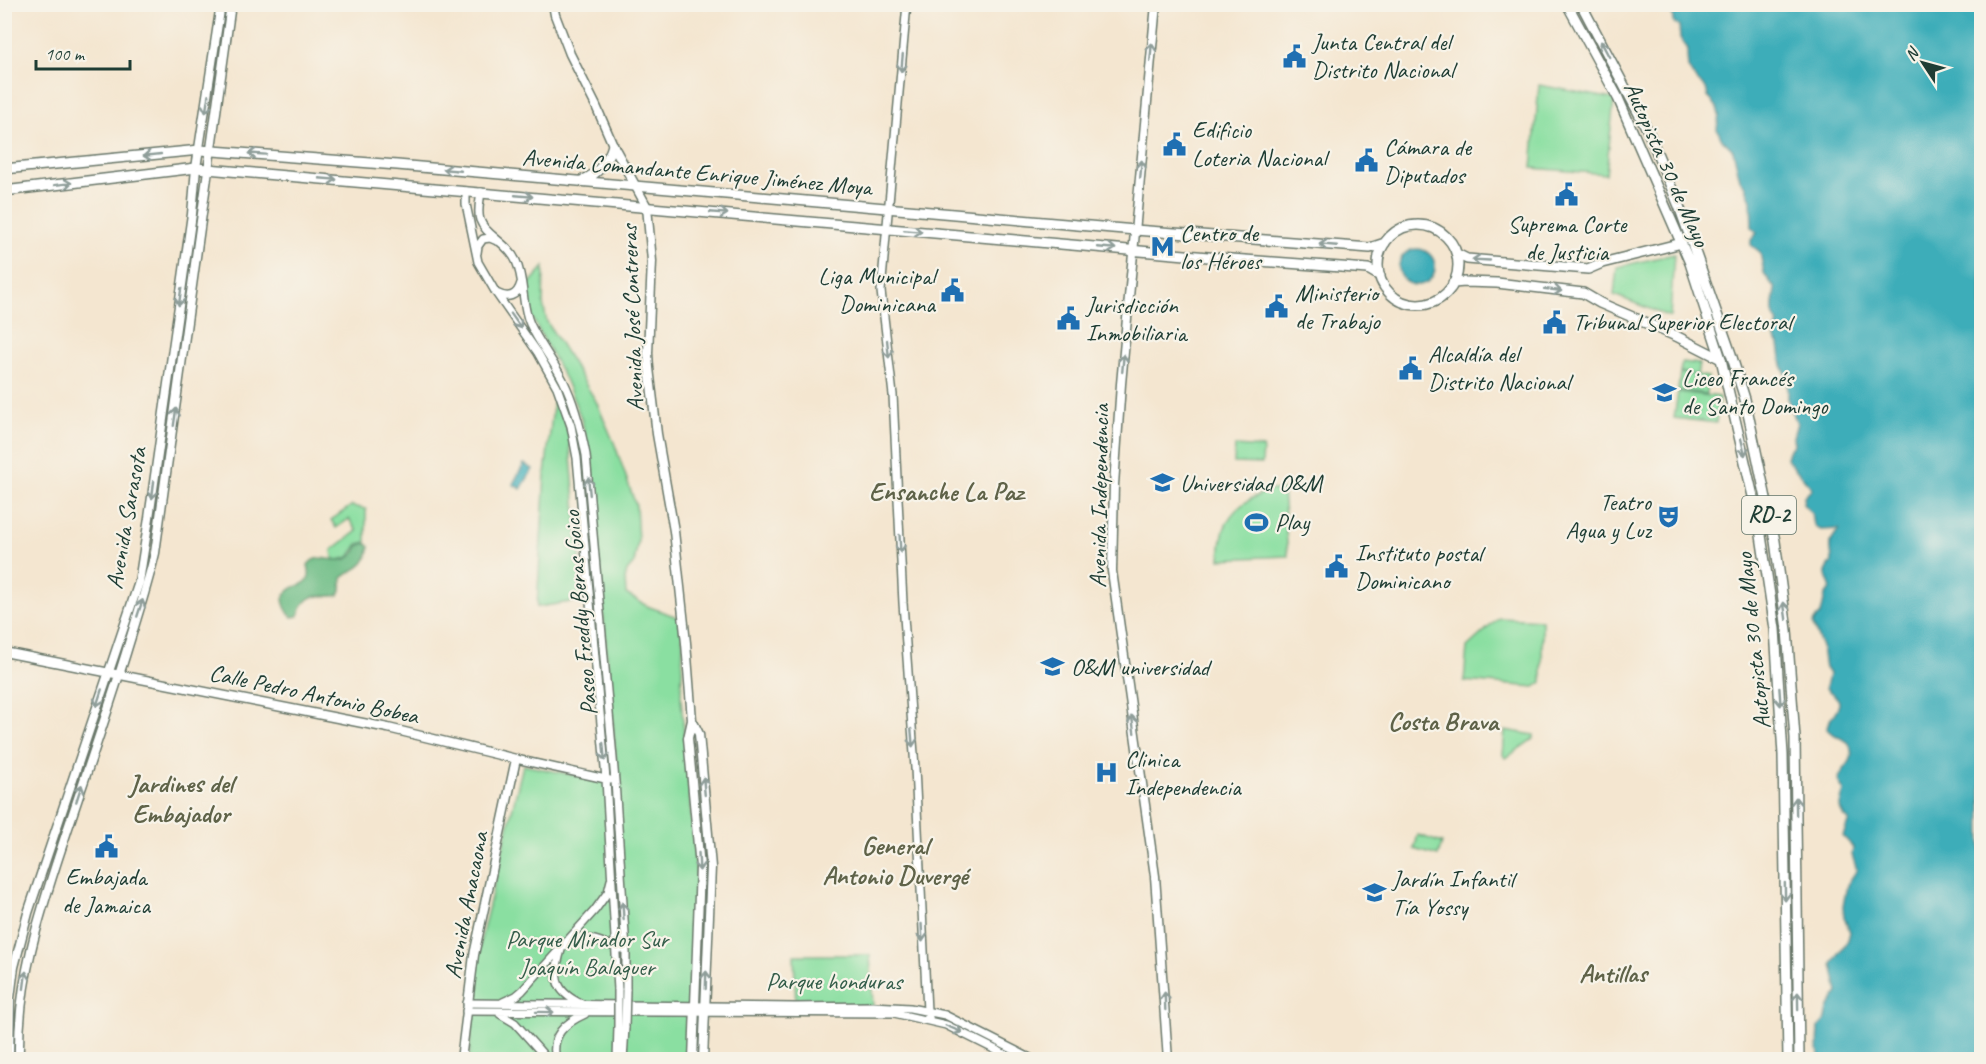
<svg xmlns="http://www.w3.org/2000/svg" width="1986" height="1064" viewBox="0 0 1986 1064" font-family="Caveat,sans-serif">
<rect width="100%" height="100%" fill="#f7f3e8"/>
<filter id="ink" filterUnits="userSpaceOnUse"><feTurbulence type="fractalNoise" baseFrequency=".0167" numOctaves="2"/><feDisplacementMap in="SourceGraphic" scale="12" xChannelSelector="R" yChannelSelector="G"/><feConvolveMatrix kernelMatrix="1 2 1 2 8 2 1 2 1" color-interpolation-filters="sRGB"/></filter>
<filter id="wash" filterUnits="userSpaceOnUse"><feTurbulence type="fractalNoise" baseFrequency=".008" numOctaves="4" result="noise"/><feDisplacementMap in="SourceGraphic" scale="24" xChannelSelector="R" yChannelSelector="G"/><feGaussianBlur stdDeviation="1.35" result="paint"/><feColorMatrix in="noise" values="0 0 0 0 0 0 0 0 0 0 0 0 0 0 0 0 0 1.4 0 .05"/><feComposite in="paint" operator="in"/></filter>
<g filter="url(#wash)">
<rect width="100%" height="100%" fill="#f4e6d0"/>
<path fill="#8adfa1" stroke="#548e6a" stroke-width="1.5" d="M1539 85 1614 99 1606 174 1532 168Z
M1674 254 1670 317 1614 295 1617 267Z
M544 267 543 304 547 322 596 401 615 445 636 506 638 541 634 563 627 571 625 579 626 594 647 606 680 618 683 643 681 698 696 872 690 1059 469 1060 475 979 482 934 523 765 618 784 589 450 581 418 566 381 529 312 527 286Z
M1682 362 1699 364 1697 375 1708 377 1707 394 1678 390 1680 373 1696 375 1680 372Z
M555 390 569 435 584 600 537 607 545 474Z
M1678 392 1719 397 1716 423 1674 418Z
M1235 446 1263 448 1262 464 1234 463Z
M1270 490H1283L1288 556 1220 559C1221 550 1221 539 1224 530 1231 508 1250 498 1270 490Z
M351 506 366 509V542L358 544 349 557 338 560 333 558 332 550 357 531 349 519 336 528 331 520Z
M1499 618 1542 620V682L1535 687 1464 681 1467 647Z
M1505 730 1534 735V738L1506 758 1503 755Z
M1418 835 1442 843 1438 856 1414 849Z
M794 955H870L873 1006 796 1007Z"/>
<path fill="#6fbe87" stroke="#477e5e" stroke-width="1.5" d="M365 543 370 546C365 569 359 565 342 578L341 590 339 595C327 598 314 592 305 602 301 606 301 611 298 616L292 617C287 613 283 604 283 598 293 578 315 592 308 565 320 546 346 576 358 546Z"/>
<path fill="#3dadb9" stroke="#2e7576" stroke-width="1.5" d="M1660 5H1981V1059L1820 1060 1818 1049 1819 1027 1826 1019 1828 1009 1838 992 1832 964 1848 940 1850 932 1844 917 1843 906 1847 885 1857 870 1852 855 1853 847 1843 836 1849 820C1837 810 1839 805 1844 791L1838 781C1842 764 1858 765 1849 743L1830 732 1827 729C1827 718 1845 706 1837 698 1834 694 1829 692 1826 688L1829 674 1825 668 1822 647 1813 625 1814 621 1821 614 1825 596 1831 588C1826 574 1822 576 1832 562 1832 545 1826 546 1839 529L1821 530 1816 528 1814 525 1812 514 1803 504 1804 497 1812 489 1811 487 1786 458 1788 451 1794 444 1793 437 1797 423 1788 400V379L1782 365 1779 344 1775 339V333L1778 323C1769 312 1774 301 1775 289L1764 273 1760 252 1751 245V240L1757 233 1752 227 1751 200 1745 186 1740 180 1733 150 1721 138 1717 129 1719 115 1717 107 1708 97 1706 88 1697 81 1688 68 1687 54 1688 49 1680 38 1679 26 1673 22C1673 11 1669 10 1660 5Z
M1399 267a18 18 0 1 1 36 0a18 18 0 1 1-36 0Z
M524 464 533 469 521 489 513 484Z"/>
</g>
<g filter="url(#ink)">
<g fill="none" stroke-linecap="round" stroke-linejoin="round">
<defs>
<path id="tertiary" d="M907 4 881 291 893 395 903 603 915 768 927 1011 930 1021
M466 191V204L478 262 496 293 538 353 557 387 571 426 577 458 606 779 618 990
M481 192C480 201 477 211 480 220 485 235 508 243 516 261 525 281 521 304 530 324 539 343 553 361 563 380 575 404 581 429 586 455L615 781 626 950V990
M477 253 478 246 483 239 490 238 497 241
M496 293C508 299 517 297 521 283
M516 759 610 780
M503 1002 516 996 522 991 595 910 608 892 611 880
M467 1003 796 1007 873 1006 910 1008 945 1015 1034 1060
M582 1004C552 991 553 974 562 947 590 933 593 940 620 949
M466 1011 894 1013 946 1025 1016 1060
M500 1014 515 1023 548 1060
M556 1060C550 1035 565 1023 585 1014
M617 1060 618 1027
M623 1060 625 1027"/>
<path id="secondary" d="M553 4 555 15 570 54 596 106 613 145 647 207 652 261 648 353 649 368 657 434 674 531 686 643 692 720 688 738 700 867 693 1060
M1156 4 1121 384 1114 485 1112 571 1155 876 1168 1060
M4 652 388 728 516 759 474 955 461 1060
M692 720 699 734 711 867 703 1060
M9 1060 10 998 14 967 28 913 139 582 149 518 192 214 196 168 221 4
M19 1060C17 978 41 910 66 834 86 774 107 714 126 653 136 620 147 587 155 553L231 4"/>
<path id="primary" d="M4 169 200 150 397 165 1135 230 1370 248 1385 243
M583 180C597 175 609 160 613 145
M4 191 196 168 1231 259 1368 269 1380 276
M1378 265a40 40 0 1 1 80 0a40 40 0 1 1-80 0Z
M1457 254 1467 259 1588 269 1602 263 1682 243
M1453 283 1465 282 1497 283 1583 293 1600 303 1676 336 1721 359"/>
<path id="trunk" d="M1567 4 1618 98 1690 263 1721 359 1759 522 1775 629 1783 755 1788 1060
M1581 4 1648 131 1679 206 1731 354 1745 399 1775 541 1787 630 1795 738 1799 1060"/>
</defs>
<use href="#tertiary" stroke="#6a786b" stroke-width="10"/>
<use href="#secondary" stroke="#6a786b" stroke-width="11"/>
<use href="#primary" stroke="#6a786b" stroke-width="12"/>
<use href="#trunk" stroke="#6a786b" stroke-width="12"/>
<use href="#tertiary" stroke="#fff" stroke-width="7"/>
<use href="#secondary" stroke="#fff" stroke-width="8"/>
<use href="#primary" stroke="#fff" stroke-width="9"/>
<use href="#trunk" stroke="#fff" stroke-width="9"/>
<defs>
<path id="tertiary-bridge" d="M618 1027V990
M625 1027 626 990"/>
</defs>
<use href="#tertiary-bridge" stroke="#6a786b" stroke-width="10" stroke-linecap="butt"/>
<use href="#tertiary-bridge" stroke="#fff" stroke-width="7"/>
</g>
<defs><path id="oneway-shaft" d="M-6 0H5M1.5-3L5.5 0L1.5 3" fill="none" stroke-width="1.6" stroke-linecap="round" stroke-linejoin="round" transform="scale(1.5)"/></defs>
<g stroke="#8f9e9a">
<use href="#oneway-shaft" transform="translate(1605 49) rotate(-118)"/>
<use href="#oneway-shaft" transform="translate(1151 52) rotate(-85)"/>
<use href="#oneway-shaft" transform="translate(902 63) rotate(95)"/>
<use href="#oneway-shaft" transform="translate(207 104) rotate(99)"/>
<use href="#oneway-shaft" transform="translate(257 154) rotate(-176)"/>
<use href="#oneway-shaft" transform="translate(152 155) rotate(174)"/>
<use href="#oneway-shaft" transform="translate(1141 169) rotate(-85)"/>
<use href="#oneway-shaft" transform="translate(452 170) rotate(-175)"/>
<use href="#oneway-shaft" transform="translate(328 179) rotate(5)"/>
<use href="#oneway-shaft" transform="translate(63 184) rotate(-7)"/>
<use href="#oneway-shaft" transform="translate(524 196) rotate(5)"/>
<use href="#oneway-shaft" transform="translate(719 213) rotate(5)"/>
<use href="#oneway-shaft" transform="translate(913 231) rotate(5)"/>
<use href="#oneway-shaft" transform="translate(1328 245) rotate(-175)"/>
<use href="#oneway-shaft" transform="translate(1107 248) rotate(5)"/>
<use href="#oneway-shaft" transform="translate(1481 260) rotate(-177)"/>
<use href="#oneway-shaft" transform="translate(1553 290) rotate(7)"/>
<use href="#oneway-shaft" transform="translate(180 297) rotate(98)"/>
<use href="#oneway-shaft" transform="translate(516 321) rotate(55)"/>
<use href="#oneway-shaft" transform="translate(888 349) rotate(84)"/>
<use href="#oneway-shaft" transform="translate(1123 363) rotate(-85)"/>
<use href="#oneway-shaft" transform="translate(175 417) rotate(-82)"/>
<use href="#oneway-shaft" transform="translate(1743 447) rotate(77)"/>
<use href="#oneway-shaft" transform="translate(589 486) rotate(-95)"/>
<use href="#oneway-shaft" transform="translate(153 490) rotate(97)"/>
<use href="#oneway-shaft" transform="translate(900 544) rotate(87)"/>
<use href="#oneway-shaft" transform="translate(140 608) rotate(-72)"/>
<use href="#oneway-shaft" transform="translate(1785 611) rotate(-98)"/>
<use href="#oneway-shaft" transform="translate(1780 697) rotate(86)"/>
<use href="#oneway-shaft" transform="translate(99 698) rotate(108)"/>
<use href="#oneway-shaft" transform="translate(1133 724) rotate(-98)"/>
<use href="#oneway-shaft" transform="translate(912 738) rotate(85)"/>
<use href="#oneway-shaft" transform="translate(604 752) rotate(85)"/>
<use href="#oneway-shaft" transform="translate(704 786) rotate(-95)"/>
<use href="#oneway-shaft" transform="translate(79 793) rotate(-72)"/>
<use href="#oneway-shaft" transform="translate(1796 806) rotate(-91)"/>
<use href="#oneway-shaft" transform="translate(699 862) rotate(87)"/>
<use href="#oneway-shaft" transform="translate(1785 892) rotate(89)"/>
<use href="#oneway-shaft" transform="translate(623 911) rotate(-94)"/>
<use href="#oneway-shaft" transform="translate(922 933) rotate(87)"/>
<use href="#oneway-shaft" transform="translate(25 980) rotate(-83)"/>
<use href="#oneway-shaft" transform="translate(706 980) rotate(-88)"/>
<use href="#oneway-shaft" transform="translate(1165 1001) rotate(-92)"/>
<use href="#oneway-shaft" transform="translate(1798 1001) rotate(-91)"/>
<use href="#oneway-shaft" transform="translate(545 1012) rotate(1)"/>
<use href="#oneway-shaft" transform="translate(954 1029) rotate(23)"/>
</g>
</g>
<defs>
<symbol id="civic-bare" viewBox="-9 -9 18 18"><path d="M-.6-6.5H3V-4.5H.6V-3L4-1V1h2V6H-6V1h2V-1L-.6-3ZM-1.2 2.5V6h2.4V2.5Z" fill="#1f6fb2" stroke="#f7f3e8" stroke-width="2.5" paint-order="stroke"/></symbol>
<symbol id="metro-bare" viewBox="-9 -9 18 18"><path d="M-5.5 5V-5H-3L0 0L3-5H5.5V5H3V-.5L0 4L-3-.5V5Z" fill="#1f6fb2" stroke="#f7f3e8" stroke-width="2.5" paint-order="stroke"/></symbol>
<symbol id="school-bare" viewBox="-9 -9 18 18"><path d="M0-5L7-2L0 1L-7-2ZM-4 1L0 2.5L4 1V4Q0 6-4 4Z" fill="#1f6fb2" stroke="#f7f3e8" stroke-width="2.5" paint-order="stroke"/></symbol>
<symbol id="university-bare" viewBox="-9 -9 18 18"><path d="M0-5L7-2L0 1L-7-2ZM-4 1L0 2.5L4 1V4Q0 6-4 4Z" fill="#1f6fb2" stroke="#f7f3e8" stroke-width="2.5" paint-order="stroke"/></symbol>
<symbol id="theatre-bare" viewBox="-9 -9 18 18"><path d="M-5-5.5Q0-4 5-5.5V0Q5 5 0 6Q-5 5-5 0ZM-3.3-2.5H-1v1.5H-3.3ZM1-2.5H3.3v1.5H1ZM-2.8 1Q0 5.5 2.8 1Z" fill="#1f6fb2" stroke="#f7f3e8" stroke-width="2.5" paint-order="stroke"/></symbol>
<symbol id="stadium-bare" viewBox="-9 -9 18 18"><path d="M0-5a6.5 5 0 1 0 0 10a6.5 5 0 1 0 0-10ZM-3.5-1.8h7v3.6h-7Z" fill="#1f6fb2" stroke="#f7f3e8" stroke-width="2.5" paint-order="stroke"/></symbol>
<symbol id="hospital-bare" viewBox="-9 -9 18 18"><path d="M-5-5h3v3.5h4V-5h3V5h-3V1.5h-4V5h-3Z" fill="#1f6fb2" stroke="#f7f3e8" stroke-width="2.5" paint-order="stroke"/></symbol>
</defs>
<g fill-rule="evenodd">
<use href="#civic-bare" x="1278" y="40" width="33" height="33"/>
<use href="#civic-bare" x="1158" y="128" width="33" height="33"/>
<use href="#civic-bare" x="1350" y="144" width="33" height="33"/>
<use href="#civic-bare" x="1550" y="178" width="33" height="33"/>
<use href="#metro-bare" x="1146" y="230" width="33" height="33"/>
<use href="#civic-bare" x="936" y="274" width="33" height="33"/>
<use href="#civic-bare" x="1260" y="290" width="33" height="33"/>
<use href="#civic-bare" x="1052" y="302" width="33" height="33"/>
<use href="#civic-bare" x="1538" y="306" width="33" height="33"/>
<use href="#civic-bare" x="1394" y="352" width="33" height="33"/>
<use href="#school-bare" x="1648" y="376" width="33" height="33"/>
<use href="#university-bare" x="1146" y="466" width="33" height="33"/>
<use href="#theatre-bare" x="1652" y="500" width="33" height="33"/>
<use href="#stadium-bare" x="1240" y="506" width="33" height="33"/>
<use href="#civic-bare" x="1320" y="550" width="33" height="33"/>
<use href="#university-bare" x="1036" y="650" width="33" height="33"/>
<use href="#hospital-bare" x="1090" y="756" width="33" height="33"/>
<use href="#civic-bare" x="90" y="830" width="33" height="33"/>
<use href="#university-bare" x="1358" y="876" width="33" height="33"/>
</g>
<g text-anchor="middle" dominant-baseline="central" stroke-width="4.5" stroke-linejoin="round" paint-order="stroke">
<rect fill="#f7f3e8" stroke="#60746a" stroke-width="1.5" x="1742" y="496" width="54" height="38" rx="4.5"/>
<g font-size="22" font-weight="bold" fill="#1f3d34">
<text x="1769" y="515">RD-2</text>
</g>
<g font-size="24" fill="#1f3d34" stroke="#f7f3e8" text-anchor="start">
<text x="1312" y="42">Junta Central del<tspan x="1312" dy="28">Distrito Nacional</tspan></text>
<text x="1192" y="130">Edificio<tspan x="1192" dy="28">Loteria Nacional</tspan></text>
<text x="1384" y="147">Cámara de<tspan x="1384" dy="28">Diputados</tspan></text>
<text x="1567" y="224" text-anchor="middle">Suprema Corte<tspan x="1567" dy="28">de Justicia</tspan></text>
<text x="1180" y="233">Centro de<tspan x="1180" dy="28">los Héroes</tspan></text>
<text x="935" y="276" text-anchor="end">Liga Municipal<tspan x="935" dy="28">Dominicana</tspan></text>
<text x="1295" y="293">Ministerio<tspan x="1295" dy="28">de Trabajo</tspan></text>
<text x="1086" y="305">Jurisdicción<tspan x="1086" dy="28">Inmobiliaria</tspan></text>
<text x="1573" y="322">Tribunal Superior Electoral</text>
<text x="1428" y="354">Alcaldía del<tspan x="1428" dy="28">Distrito Nacional</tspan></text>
<text x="1682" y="378">Liceo Francés<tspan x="1682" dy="28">de Santo Domingo</tspan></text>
<text x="1180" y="483">Universidad O&amp;M</text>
<text x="1651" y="502" text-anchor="end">Teatro<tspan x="1651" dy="28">Agua y Luz</tspan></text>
<text x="1275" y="522">Play</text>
<text x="1355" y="553">Instituto postal<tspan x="1355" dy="28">Dominicano</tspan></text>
<text x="1071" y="667">O&amp;M universidad</text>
<text x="1125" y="759">Clinica<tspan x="1125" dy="28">Independencia</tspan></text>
<text x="106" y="877" text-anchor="middle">Embajada<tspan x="106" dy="28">de Jamaica</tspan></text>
<text x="1392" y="879">Jardín Infantil<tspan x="1392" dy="28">Tía Yossy</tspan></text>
</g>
<g font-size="24" fill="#1f3d34" stroke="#f7f3e8">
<text transform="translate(1667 164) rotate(66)">Autopista 30 de Mayo</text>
<text transform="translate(697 172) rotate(5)">Avenida Comandante Enrique Jiménez Moya</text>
<text transform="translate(632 318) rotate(-92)">Avenida José Contreras</text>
<text transform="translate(1099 496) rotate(-89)">Avenida Independencia</text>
<text transform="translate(126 518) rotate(-80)">Avenida Sarasota</text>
<text transform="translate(580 613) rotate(-95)">Paseo Freddy Beras Goico</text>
<text transform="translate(1753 641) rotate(-96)">Autopista 30 de Mayo</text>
<text transform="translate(314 694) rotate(12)">Calle Pedro Antonio Bobea</text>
<text transform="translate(466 905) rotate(-79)">Avenida Anacaona</text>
</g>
<g font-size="24" fill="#345d4a" stroke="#f7f3e8">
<text x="587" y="939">Parque Mirador Sur<tspan x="587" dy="28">Joaquín Balaguer</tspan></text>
<text x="834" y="981">Parque honduras</text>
</g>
<g font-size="26" font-weight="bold" fill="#5f6349" stroke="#f7f3e8">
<text x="946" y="491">Ensanche La Paz</text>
<text x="1443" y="721">Costa Brava</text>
<text x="181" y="783">Jardines del<tspan x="181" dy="30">Embajador</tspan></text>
<text x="895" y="845">General<tspan x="895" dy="30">Antonio Duvergé</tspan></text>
<text x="1613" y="973">Antillas</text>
</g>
</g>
<rect width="1986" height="1064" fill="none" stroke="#f7f3e8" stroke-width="24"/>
<g transform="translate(1923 63) rotate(306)" stroke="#f7f3e8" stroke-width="4.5" paint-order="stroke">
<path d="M0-4.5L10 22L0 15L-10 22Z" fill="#1f3d34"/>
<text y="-9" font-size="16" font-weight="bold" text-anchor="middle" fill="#1f3d34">N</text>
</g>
<path d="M36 60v9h94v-9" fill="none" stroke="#1f3d34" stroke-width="3"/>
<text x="45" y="60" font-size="18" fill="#1f3d34" stroke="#f7f3e8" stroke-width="4.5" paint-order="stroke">100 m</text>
</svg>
